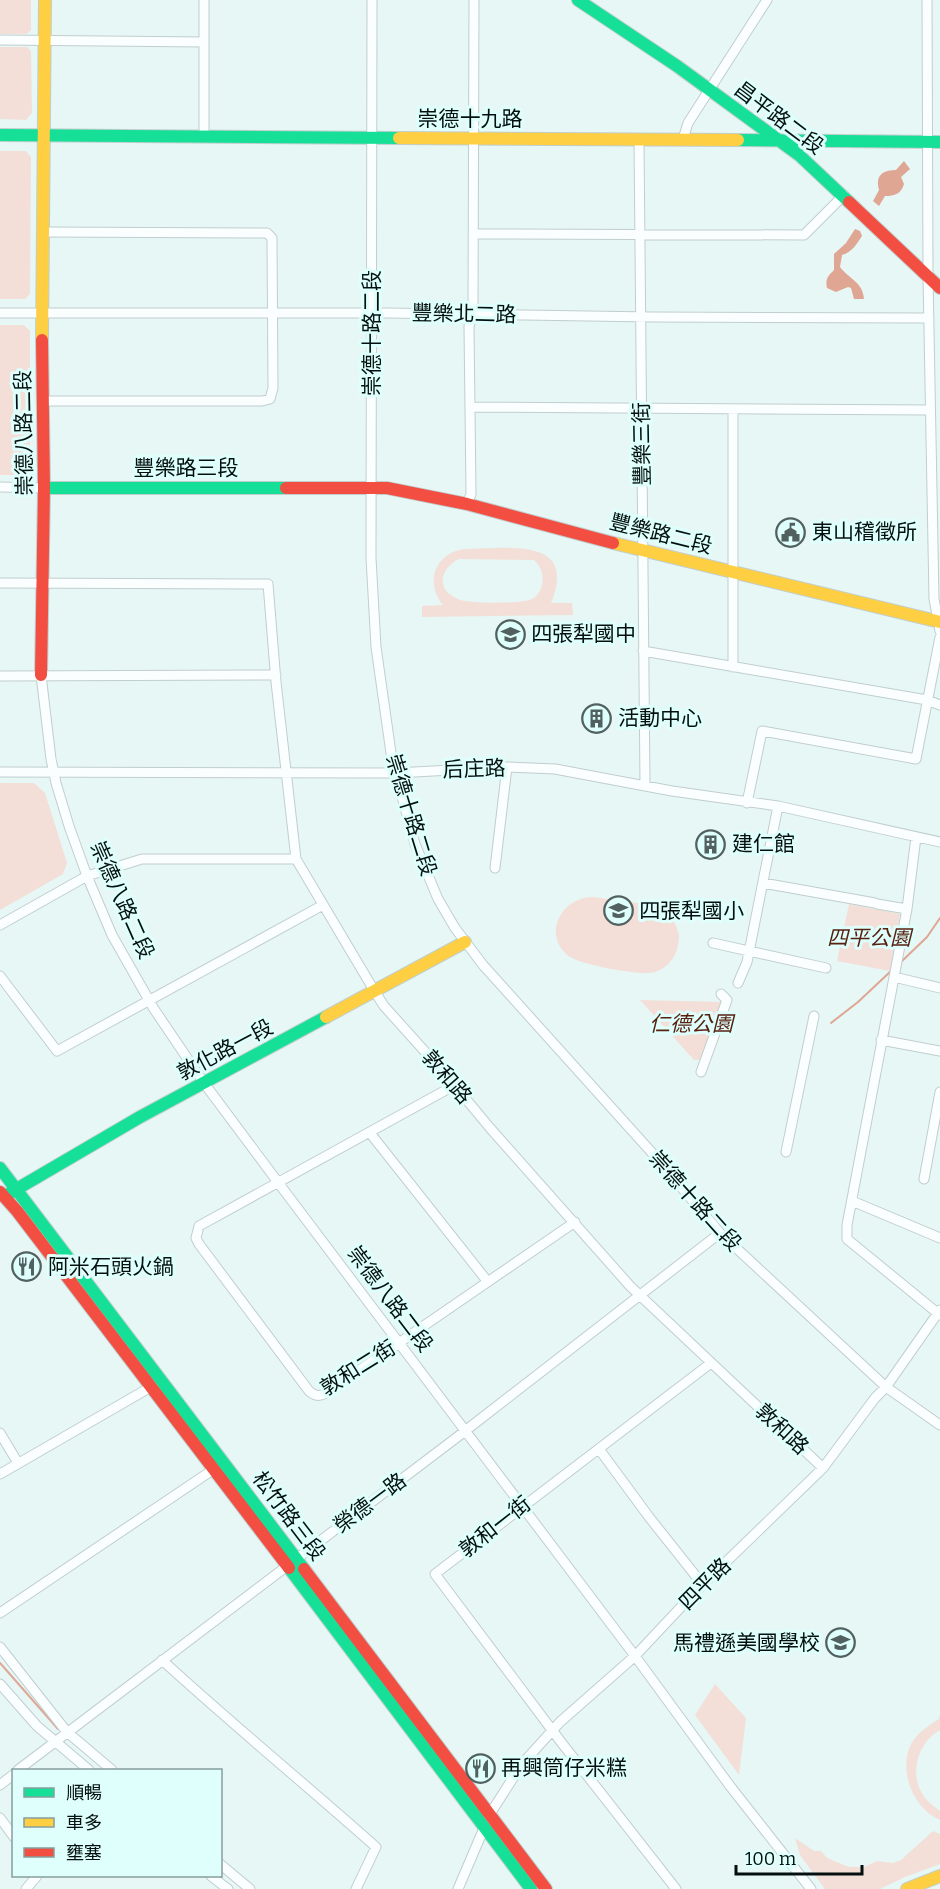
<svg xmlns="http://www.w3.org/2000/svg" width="940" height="1889" viewBox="0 0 940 1889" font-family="Bitter,'Noto Sans TC',serif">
<rect width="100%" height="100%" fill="#e6f7f6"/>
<path fill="#f3dfd7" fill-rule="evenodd" d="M0 0H31V30L27 34H0Z
M0 47H27L31 51 32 113 26 120 0 119Z
M0 151H26L31 157 30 294 25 299H0Z
M0 325H24L30 331V470L24 475H0Z
M464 549C504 549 579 535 551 603H572L573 615 422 617V606L443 605C425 583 434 554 464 549ZM459 559 534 560C541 567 544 574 542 585 540 591 538 596 532 599 522 604 468 604 458 599 436 590 439 569 459 559Z
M0 783H34L45 793 67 863 63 874 0 910Z
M594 897C621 902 675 900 679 936 679 946 676 955 670 962 665 968 658 972 650 973 634 974 577 965 566 954 542 931 564 896 594 897Z
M849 904 900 914 890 971 837 961Z
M640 1000 724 1002 701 1060H694Z
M715 1684 746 1718 739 1775 695 1715Z
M939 1716H940V1730C917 1743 908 1776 925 1798 929 1803 935 1807 940 1811V1820C913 1808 898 1771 911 1744 917 1733 929 1725 939 1719Z
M933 1831 940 1834V1864L905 1877 880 1889H825L800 1855 795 1838 814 1851H821L827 1858 849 1867H864L877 1861 893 1863 901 1860Z"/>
<path fill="#e0a694" d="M904 161 910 169 901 177 904 184C901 194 895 196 885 196L879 206 873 201 879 190C875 176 882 170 896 170Z
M855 229 860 231 862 236C856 245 852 252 842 255L840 267C849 279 863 282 864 299H854L851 288 848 287 836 292 827 288C825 279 828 276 834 270V254L846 243Z"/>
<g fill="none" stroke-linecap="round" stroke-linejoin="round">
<path stroke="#e0a694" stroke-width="2" d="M900 963 927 937 940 918
M831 1023 858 1002 891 971
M0 1663 58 1729"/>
<defs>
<path id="street" d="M204 0V137
M372 0 371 558 376 647 392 760 415 844 438 899 455 928 483 965 654 1155 720 1233 886 1387 940 1425
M927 0 928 276 934 599 940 631
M0 40 204 42
M639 139 645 785
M683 139 688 123 767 0
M43 232 267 233 272 238 273 388 270 399 262 401H43
M473 234 804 235 844 195
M0 313H386L652 317 929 318
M470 407 930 410
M0 487 44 488
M467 504 471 494 469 326 473 314 474 0
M0 583 268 584 276 682 296 859 375 992 384 1006 446 1075 490 1128 630 1286 823 1468
M643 651 927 700 940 705
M733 667V409
M41 675 51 759 56 783 69 826 87 876 112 935 154 1009 204 1083 283 1189 635 1656 730 1786 811 1889
M0 676 276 675
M0 772 396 773 507 767 555 769 672 791 778 806 940 842
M747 803 762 731 916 759 940 637
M916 837 907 909 847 1225V1239L940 1315
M495 868 507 767
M763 883 875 903
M877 904 907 909
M0 925 87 876 142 859H296
M713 943 826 968
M0 976 57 1051 323 905
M894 977 940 988
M738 983 747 962 778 806
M881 1040 940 1051
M701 1072 727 1000 721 994
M455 1085 199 1226 196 1238 199 1244 309 1391C315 1396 319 1397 326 1393L575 1222
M370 1133 488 1282
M786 1152 814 1016
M924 1179 940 1092
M852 1201 940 1238
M0 1433 18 1463
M599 1449 649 1517 703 1585
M0 1474 156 1384
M0 1613 217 1467
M0 1647 67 1732 112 1770
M162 1660C232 1724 305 1784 376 1847L356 1889
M0 1684 37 1726 89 1770
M18 1770 456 1438 720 1233
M0 1785 14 1774
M0 1818 14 1837
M220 1864 250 1889
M211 1876 228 1889
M26 1889 37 1876
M458 1889 490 1814 522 1764 560 1722 635 1656 696 1591 823 1468 875 1398 886 1387 940 1310
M676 1889 561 1742 435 1574 711 1363"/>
<path id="fast" d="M578 0 677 66 799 155 849 202
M0 135 399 138
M738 140 940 142
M44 488H286
M0 1168 304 1569
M10 1193 140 1117 326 1017
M289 1568 531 1889"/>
<path id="slow" d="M399 138 738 140
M42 340 45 0
M613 543 940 622
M326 1017 465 942
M907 1889 940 1876"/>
<path id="jam" d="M849 202 940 288
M286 488H387L467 504 613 543
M41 675 44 488 42 340
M0 1192 17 1211 289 1568
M304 1569 546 1889"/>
</defs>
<use href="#street" stroke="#c0cecd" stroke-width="11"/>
<use href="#fast" stroke="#c0cecd" stroke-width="14"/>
<use href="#slow" stroke="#c0cecd" stroke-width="14"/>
<use href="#jam" stroke="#c0cecd" stroke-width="14"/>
<use href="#street" stroke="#fbfefe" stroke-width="9"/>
<use href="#fast" stroke="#16e098" stroke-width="12"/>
<use href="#slow" stroke="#ffcf43" stroke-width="12"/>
<use href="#jam" stroke="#f24e42" stroke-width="12"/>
</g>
<defs>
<symbol id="civic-ring" viewBox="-11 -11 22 22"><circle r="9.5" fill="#defffc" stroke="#526160" stroke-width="1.5"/><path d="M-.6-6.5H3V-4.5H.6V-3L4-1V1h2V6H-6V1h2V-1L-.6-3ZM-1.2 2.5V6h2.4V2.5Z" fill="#526160"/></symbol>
<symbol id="school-ring" viewBox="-11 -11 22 22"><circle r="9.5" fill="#defffc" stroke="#526160" stroke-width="1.5"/><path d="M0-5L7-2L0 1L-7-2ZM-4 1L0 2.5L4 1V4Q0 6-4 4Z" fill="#526160"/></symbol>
<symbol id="building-ring" viewBox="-11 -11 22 22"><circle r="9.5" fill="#defffc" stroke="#526160" stroke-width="1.5"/><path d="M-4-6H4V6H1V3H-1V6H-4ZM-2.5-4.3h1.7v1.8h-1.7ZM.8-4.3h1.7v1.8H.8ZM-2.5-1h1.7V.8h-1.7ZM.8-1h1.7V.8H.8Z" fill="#526160"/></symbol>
<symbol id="restaurant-ring" viewBox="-11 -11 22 22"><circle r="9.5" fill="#defffc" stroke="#526160" stroke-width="1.5"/><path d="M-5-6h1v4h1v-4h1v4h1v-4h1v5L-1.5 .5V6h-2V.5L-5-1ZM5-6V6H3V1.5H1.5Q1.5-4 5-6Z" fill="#526160"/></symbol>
</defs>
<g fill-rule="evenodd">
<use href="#civic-ring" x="774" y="516" width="33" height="33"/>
<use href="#school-ring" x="494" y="618" width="33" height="33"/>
<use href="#building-ring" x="580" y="702" width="33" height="33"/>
<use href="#building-ring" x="694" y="828" width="33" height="33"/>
<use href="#school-ring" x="602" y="894" width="33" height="33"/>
<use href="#restaurant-ring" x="10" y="1250" width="33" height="33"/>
<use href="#school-ring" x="824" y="1626" width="33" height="33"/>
<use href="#restaurant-ring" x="464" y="1752" width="33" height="33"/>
</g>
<g text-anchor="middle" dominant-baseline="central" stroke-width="6" stroke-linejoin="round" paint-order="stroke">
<g font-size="21" fill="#03100f" stroke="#defffc">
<text transform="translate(779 118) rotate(37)">昌平路二段</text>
<text x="470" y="119">崇德十九路</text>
<text transform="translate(464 314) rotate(1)">豐樂北二路</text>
<text transform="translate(372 333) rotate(-90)">崇德十路二段</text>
<text transform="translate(24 433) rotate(-91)">崇德八路二段</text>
<text transform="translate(642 444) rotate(-91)">豐樂三街</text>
<text x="186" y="468">豐樂路三段</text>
<text transform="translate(661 534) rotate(14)">豐樂路二段</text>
<text transform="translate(474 769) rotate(-2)">后庄路</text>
<text transform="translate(411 815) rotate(73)">崇德十路二段</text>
<text transform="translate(122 900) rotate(66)">崇德八路二段</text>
<text transform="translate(225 1050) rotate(-28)">敦化路一段</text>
<text transform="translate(447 1077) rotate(49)">敦和路</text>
<text transform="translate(695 1201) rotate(48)">崇德十路二段</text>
<text transform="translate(390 1299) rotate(53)">崇德八路二段</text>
<text transform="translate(358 1368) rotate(-32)">敦和二街</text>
<text transform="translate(782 1429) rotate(43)">敦和路</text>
<text transform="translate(370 1503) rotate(-37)">榮德一路</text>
<text transform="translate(289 1516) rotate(53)">松竹路三段</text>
<text transform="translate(495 1527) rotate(-38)">敦和一街</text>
<text transform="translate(705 1584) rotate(-45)">四平路</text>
</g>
<g font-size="21" fill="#03100f" stroke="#defffc" text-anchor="start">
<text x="812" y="532">東山稽徵所</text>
<text x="531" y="634">四張犁國中</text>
<text x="618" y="718">活動中心</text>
<text x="732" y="844">建仁館</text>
<text x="639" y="911">四張犁國小</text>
<text x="48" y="1267">阿米石頭火鍋</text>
<text x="820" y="1643" text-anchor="end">馬禮遜美國學校</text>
<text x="501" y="1768">再興筒仔米糕</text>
</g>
<g font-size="21" font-style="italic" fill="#59200f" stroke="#defffc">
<text x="869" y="938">四平公園</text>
<text x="691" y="1024">仁德公園</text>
</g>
</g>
<rect x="12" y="1769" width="210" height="108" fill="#defffc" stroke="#869f9d" stroke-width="1.5"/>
<rect x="24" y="1788" width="30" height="9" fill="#16e098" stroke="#869f9d" stroke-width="1.5"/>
<text x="66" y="1799" font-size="18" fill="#03100f">順暢</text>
<rect x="24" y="1818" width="30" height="9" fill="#ffcf43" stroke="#869f9d" stroke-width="1.5"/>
<text x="66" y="1829" font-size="18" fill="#03100f">車多</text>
<rect x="24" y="1848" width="30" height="9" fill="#f24e42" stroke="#869f9d" stroke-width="1.5"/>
<text x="66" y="1859" font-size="18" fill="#03100f">壅塞</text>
<path d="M736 1865v9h126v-9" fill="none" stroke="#03100f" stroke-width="3"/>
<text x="745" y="1865" font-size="18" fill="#03100f" stroke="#defffc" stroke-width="4.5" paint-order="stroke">100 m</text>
</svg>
